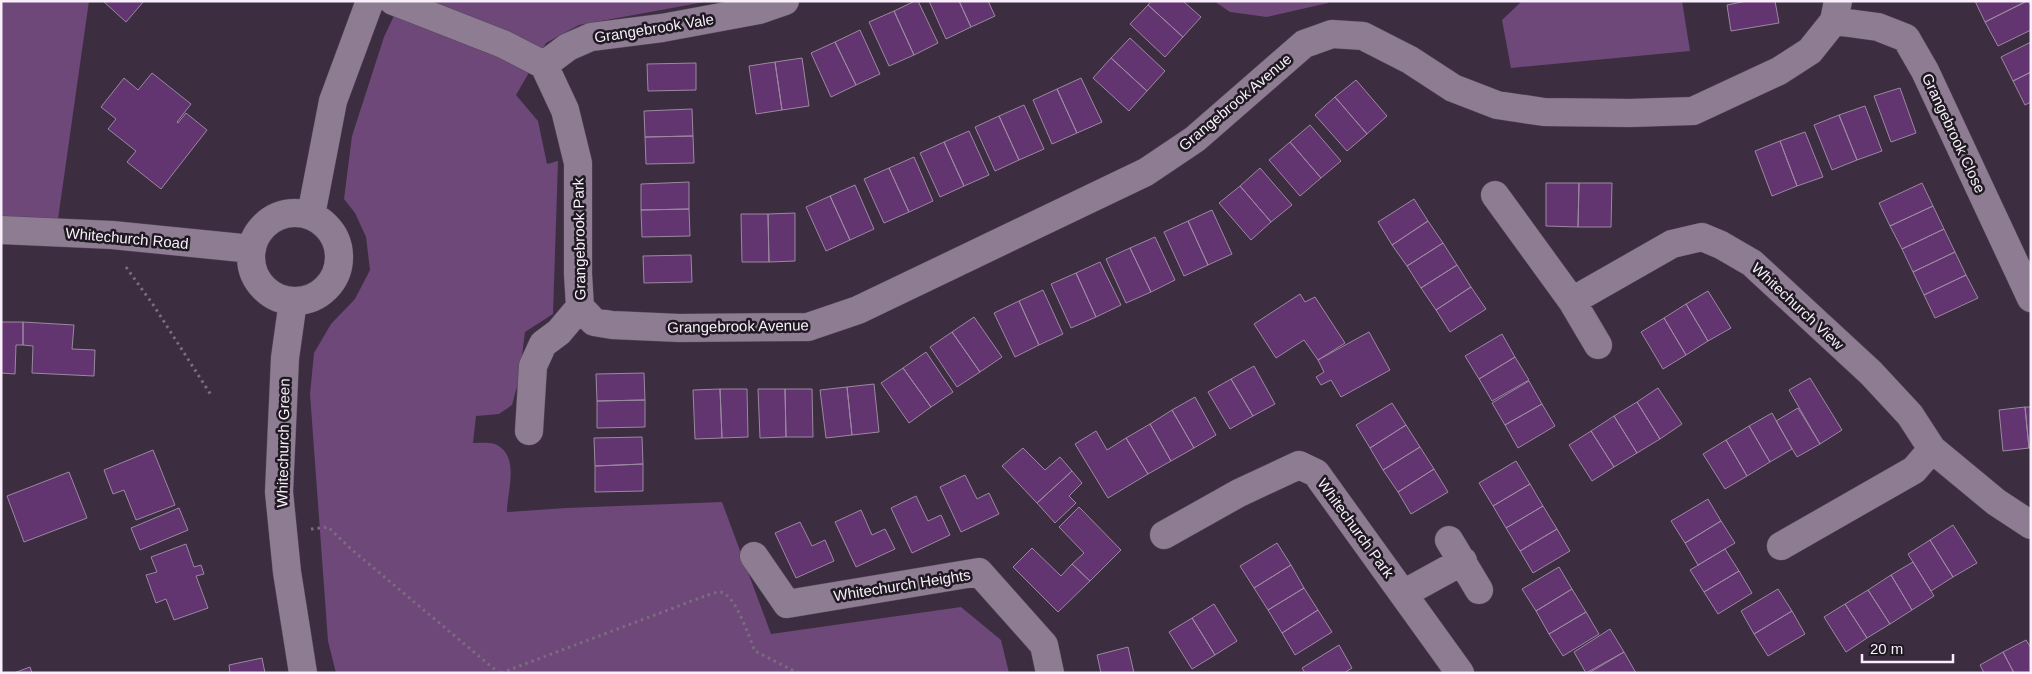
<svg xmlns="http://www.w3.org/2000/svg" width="2032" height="674" viewBox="0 0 2032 674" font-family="Arial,sans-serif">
<rect width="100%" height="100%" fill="#3c2d41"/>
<path fill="#6d4879" d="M1 1H89L58 219 18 220 1 218Z
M401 1H710L579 25 546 43 516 95 538 121 547 164 558 161 553 314 525 332 519 379 512 405 499 414 476 416 473 443C480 443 491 442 497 445 520 457 507 492 507 512L566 508 722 502 771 634 961 607 1001 640 1009 673H336L328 641 310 394 314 353 331 324 355 299 370 270 366 237 355 213 344 199 352 136 384 37Z
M1214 1H1328V3L1267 17 1230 12Z
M1522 1H1682L1690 51 1511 68 1502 20Z"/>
<path fill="#623470" stroke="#9b89a0" d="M103 1H144L126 22Z
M915 1H918L938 43 914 55 894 11Z
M929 1H959L971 27 946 39Z
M959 1H988L995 16 971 27Z
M1151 1H1183L1201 17 1183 37 1148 5Z
M1747 1H1775L1779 23 1731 31 1727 5Z
M1975 1H2027L1985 22Z
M2027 1 2031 5V30L1998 46 1985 22Z
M1148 5 1183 37 1165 57 1130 24Z
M894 11 914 55 889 66 869 22Z
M860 30 880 74 856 85 835 42Z
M1130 38 1165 71 1147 91 1111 58Z
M835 42 856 85 831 97 811 53Z
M2031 42V72L2013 81 2001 57Z
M802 58 809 106 782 110 775 62Z
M1111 58 1147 91 1129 111 1093 78Z
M775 62 782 110 756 114 749 66Z
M696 63V90L648 91 647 64Z
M2031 72V102L2025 105 2013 81Z
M152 73 191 104 177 122 178 123 186 113 207 130 161 189 127 162 136 151 108 129 116 119 101 107 124 78 138 90Z
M1081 78 1102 122 1077 133 1057 89Z
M1356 80 1387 116 1367 134 1335 97Z
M1900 88 1916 133 1891 142 1874 96Z
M1057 89 1077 133 1052 144 1033 100Z
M1335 97 1367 134 1347 151 1315 115Z
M1024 105 1044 149 1019 160 999 116Z
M1865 106 1882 151 1857 160 1839 115Z
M692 109 693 136 645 137 644 111Z
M1839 115 1857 160 1832 170 1814 125Z
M999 116 1019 160 995 171 975 127Z
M1310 125 1341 161 1321 178 1290 142Z
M969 131 989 175 964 186 944 142Z
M1805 132 1823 177 1797 186 1780 141Z
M693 136 694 163 646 164 645 137Z
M1780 141 1797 186 1772 196 1755 151Z
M944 142 964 186 940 197 920 153Z
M1290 142 1321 178 1300 196 1269 160Z
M914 157 933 201 909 212 889 168Z
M889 168 909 212 884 223 864 179Z
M1260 168 1292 205 1271 222 1240 186Z
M689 182V209L641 210V184Z
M1546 183H1579L1578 227 1546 226Z
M1579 183H1612L1611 227H1578Z
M1922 183 1933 206 1890 226 1879 203Z
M855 185 874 229 850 240 830 196Z
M1240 186 1271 222 1251 240 1219 203Z
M830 196 850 240 826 251 806 207Z
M1414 199 1428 221 1392 245 1378 222Z
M1933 206 1944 229 1902 249 1890 226Z
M689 209 690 236 642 237 641 210Z
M1212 210 1232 254 1208 265 1188 221Z
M795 213V261L769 262 768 214Z
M741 214H768L769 262H742Z
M1188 221 1208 265 1184 276 1164 232Z
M1428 221 1443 243 1407 266 1392 245Z
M1944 229 1955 252 1913 272 1902 249Z
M1155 237 1175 280 1151 292 1130 248Z
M1443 243 1457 265 1421 288 1407 266Z
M1130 248 1151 292 1126 303 1106 259Z
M1955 252 1966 275 1924 295 1913 272Z
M691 255 692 282 644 283 643 256Z
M1100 262 1121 305 1096 317 1076 273Z
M1457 265 1471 287 1436 310 1421 288Z
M1076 273 1096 317 1071 328 1051 284Z
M1966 275 1978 298 1935 318 1924 295Z
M1471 287 1486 309 1450 332 1436 310Z
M1043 290 1063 334 1039 345 1019 301Z
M1708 291 1731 328 1708 341 1686 304Z
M1300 294 1305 302 1315 297 1345 343 1318 360 1304 340 1276 358 1254 324Z
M1019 301 1039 345 1015 357 994 313Z
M1686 304 1708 341 1686 355 1664 318Z
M974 317 1002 357 980 372 952 332Z
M1664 318 1686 355 1663 369 1641 332Z
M1 322H23V345H16L15 374 1 373Z
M23 322 74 325 72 349 95 350 94 376 32 373 33 346 23 345Z
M952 332 980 372 957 387 930 347Z
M1369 332 1390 370 1341 397 1331 380 1321 385 1316 377 1324 372 1318 360Z
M1502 334 1515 357 1479 379 1465 356Z
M926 352 953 392 931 407 903 368Z
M1515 357 1529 380 1492 401 1479 379Z
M1254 366 1275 404 1253 416 1231 379Z
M903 368 931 407 909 423 881 383Z
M644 373 645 400 597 401 596 374Z
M1810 378 1842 430 1820 444 1789 390Z
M1231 379 1253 416 1230 429 1208 392Z
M1529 381 1542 404 1505 425 1492 403Z
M874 384 879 432 852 435 847 387Z
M847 387 852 435 826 438 820 390Z
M1658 388 1682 424 1660 439 1637 402Z
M720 389 722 438 695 439 693 390Z
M720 389H747L748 437 722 438Z
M758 389H785L786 437 760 438Z
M785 389H812L813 437H786Z
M1195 397 1216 435 1194 448 1172 410Z
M645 400V427L597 428V401Z
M1637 402 1660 439 1637 453 1614 416Z
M1392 403 1406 425 1370 448 1356 425Z
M1542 404 1555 426 1518 448 1505 425Z
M2025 407 2029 448 2003 451 1999 410Z
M2025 407H2031V448H2029Z
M1798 408 1820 444 1797 457 1776 421Z
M1172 410 1194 448 1171 461 1150 424Z
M1772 413 1792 449 1770 462 1749 426Z
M1614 416 1637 453 1614 467 1591 431Z
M1150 424 1171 461 1148 474 1126 438Z
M1406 425 1420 447 1383 470 1370 448Z
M1749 426 1770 462 1747 476 1726 440Z
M1096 431 1107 450 1126 438 1148 474 1108 498 1075 444Z
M1591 431 1614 467 1592 481 1569 445Z
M642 437 643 464 595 466 594 438Z
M1726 440 1747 476 1725 489 1703 454Z
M1420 447 1434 469 1398 492 1383 470Z
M1023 448 1045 470 1060 457 1072 471 1037 503 1002 466Z
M153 450 175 505 136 520 124 490 113 494 104 470Z
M1516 461 1530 484 1493 506 1479 483Z
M643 464V491L595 492V466Z
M1434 469 1448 492 1411 514 1398 492Z
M1072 471 1082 483 1069 496 1076 503 1055 523 1037 503Z
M69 472 87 518 24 542 7 496Z
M965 475 977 499 989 493 999 514 961 532 940 487Z
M1530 484 1543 506 1506 528 1493 506Z
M916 496 928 521 941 515 950 535 912 553 891 508Z
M1708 499 1721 521 1685 543 1671 521Z
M1543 506 1557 529 1520 551 1506 528Z
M1079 507 1121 550 1090 581 1072 564 1084 553 1059 527Z
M179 508 188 530 140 550 131 528Z
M861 510 872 535 885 529 895 549 856 567 835 522Z
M1721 521 1735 543 1698 565 1685 543Z
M800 522 812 546 825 540 834 561 796 578 775 533Z
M1953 525 1977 563 1953 577 1930 540Z
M1557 529 1570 551 1533 573 1520 551Z
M1930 540 1953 577 1931 591 1908 554Z
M1277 543 1291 565 1254 588 1240 566Z
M186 544 194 567 201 565 204 574 196 576 208 608 174 620 166 599 156 603 146 575 157 572 151 557Z
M1032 548 1061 576 1072 564 1090 581 1058 612 1013 567Z
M1725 549 1739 571 1704 592 1690 570Z
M1913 562 1934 596 1912 610 1891 575Z
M1291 565 1304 588 1268 610 1254 588Z
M1559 567 1572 589 1536 611 1522 589Z
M1739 571 1752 593 1718 614 1704 592Z
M1891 575 1912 610 1890 624 1868 590Z
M1304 588 1318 610 1282 633 1268 610Z
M1572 589 1586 612 1549 634 1536 611Z
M1778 589 1792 611 1754 634 1741 611Z
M1868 590 1890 624 1867 638 1845 604Z
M1214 604 1237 641 1215 655 1192 618Z
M1845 604 1867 638 1846 652 1824 617Z
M1318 610 1332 632 1295 655 1282 633Z
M1792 611 1805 634 1768 656 1754 634Z
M1586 612 1599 634 1563 656 1549 634Z
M1192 618 1215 655 1192 669 1169 632Z
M1610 629 1624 652 1586 673 1574 652Z
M2026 640 2031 648V673H2014L2003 652Z
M1339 645 1352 668 1344 673H1305L1302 668Z
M1128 647 1134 673H1101L1097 655Z
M1624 652 1636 673H1589Z
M2003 652 2014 673H1984L1980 665Z
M262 658 265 673H230L229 665Z
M30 667 32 673H14Z"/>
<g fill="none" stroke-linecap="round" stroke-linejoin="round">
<defs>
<path id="minor" d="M393 1 503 44 544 65 568 47 591 37 662 28 759 10 785 1
M1834 21 1878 27 1906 38 1925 71 2031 298
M1495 195 1572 301
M251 257a44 44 0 1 1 88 0a44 44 0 1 1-88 0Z
M311 215 333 101 370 1
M1 230 112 235 252 249
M293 301 285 358 279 492 287 572 303 673
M580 307 594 322 612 325 679 328 808 327 858 310 1146 172 1195 139 1304 44 1332 34 1363 36 1410 60 1453 88 1497 105 1544 112 1630 113 1693 111 1779 71 1810 51 1834 21 1838 1
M1598 345 1572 301 1672 244 1702 237 1721 245 1752 263 1871 373 1910 415 1932 449
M529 431 533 366 543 344 559 332 580 307 578 274V163L565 110 544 65
M1164 535 1239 493 1299 465 1316 473 1460 673
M1449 540 1479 590
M1781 546 1914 470 1932 449 1996 502 2031 525
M754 556 787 604 979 572 1044 645 1050 673
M1403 594 1463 561"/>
</defs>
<use href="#minor" stroke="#56495a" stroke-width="29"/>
<path stroke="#7a6d7e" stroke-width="3" stroke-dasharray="2.5 4" stroke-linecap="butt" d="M126 267 154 306 211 395
M311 529 328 527 351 549 499 673
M501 673 705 596C709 595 716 592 720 592 736 594 749 638 755 651L798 673"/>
<use href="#minor" stroke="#8e7c93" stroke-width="28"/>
</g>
<g text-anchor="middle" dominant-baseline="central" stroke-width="5" stroke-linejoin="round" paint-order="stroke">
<g font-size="15" fill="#f9effc" stroke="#1f1922">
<text transform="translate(654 28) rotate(-9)">Grangebrook Vale</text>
<text transform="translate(1235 102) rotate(-40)">Grangebrook Avenue</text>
<text transform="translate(1954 133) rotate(65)">Grangebrook Close</text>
<text transform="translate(127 238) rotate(5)">Whitechurch Road</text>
<text transform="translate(579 239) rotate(-91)">Grangebrook Park</text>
<text transform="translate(1798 306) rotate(43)">Whitechurch View</text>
<text transform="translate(738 326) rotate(-1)">Grangebrook Avenue</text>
<text transform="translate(283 443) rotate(-89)">Whitechurch Green</text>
<text transform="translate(1356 528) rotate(54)">Whitechurch Park</text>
<text transform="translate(902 585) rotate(-9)">Whitechurch Heights</text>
</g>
</g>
<rect width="2032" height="674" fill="none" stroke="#f9effc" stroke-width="5"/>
<path d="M1862 654v8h91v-8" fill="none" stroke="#f9effc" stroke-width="2.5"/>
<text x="1870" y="654" font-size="15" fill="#f9effc" stroke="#1f1922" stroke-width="4" paint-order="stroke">20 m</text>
</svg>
